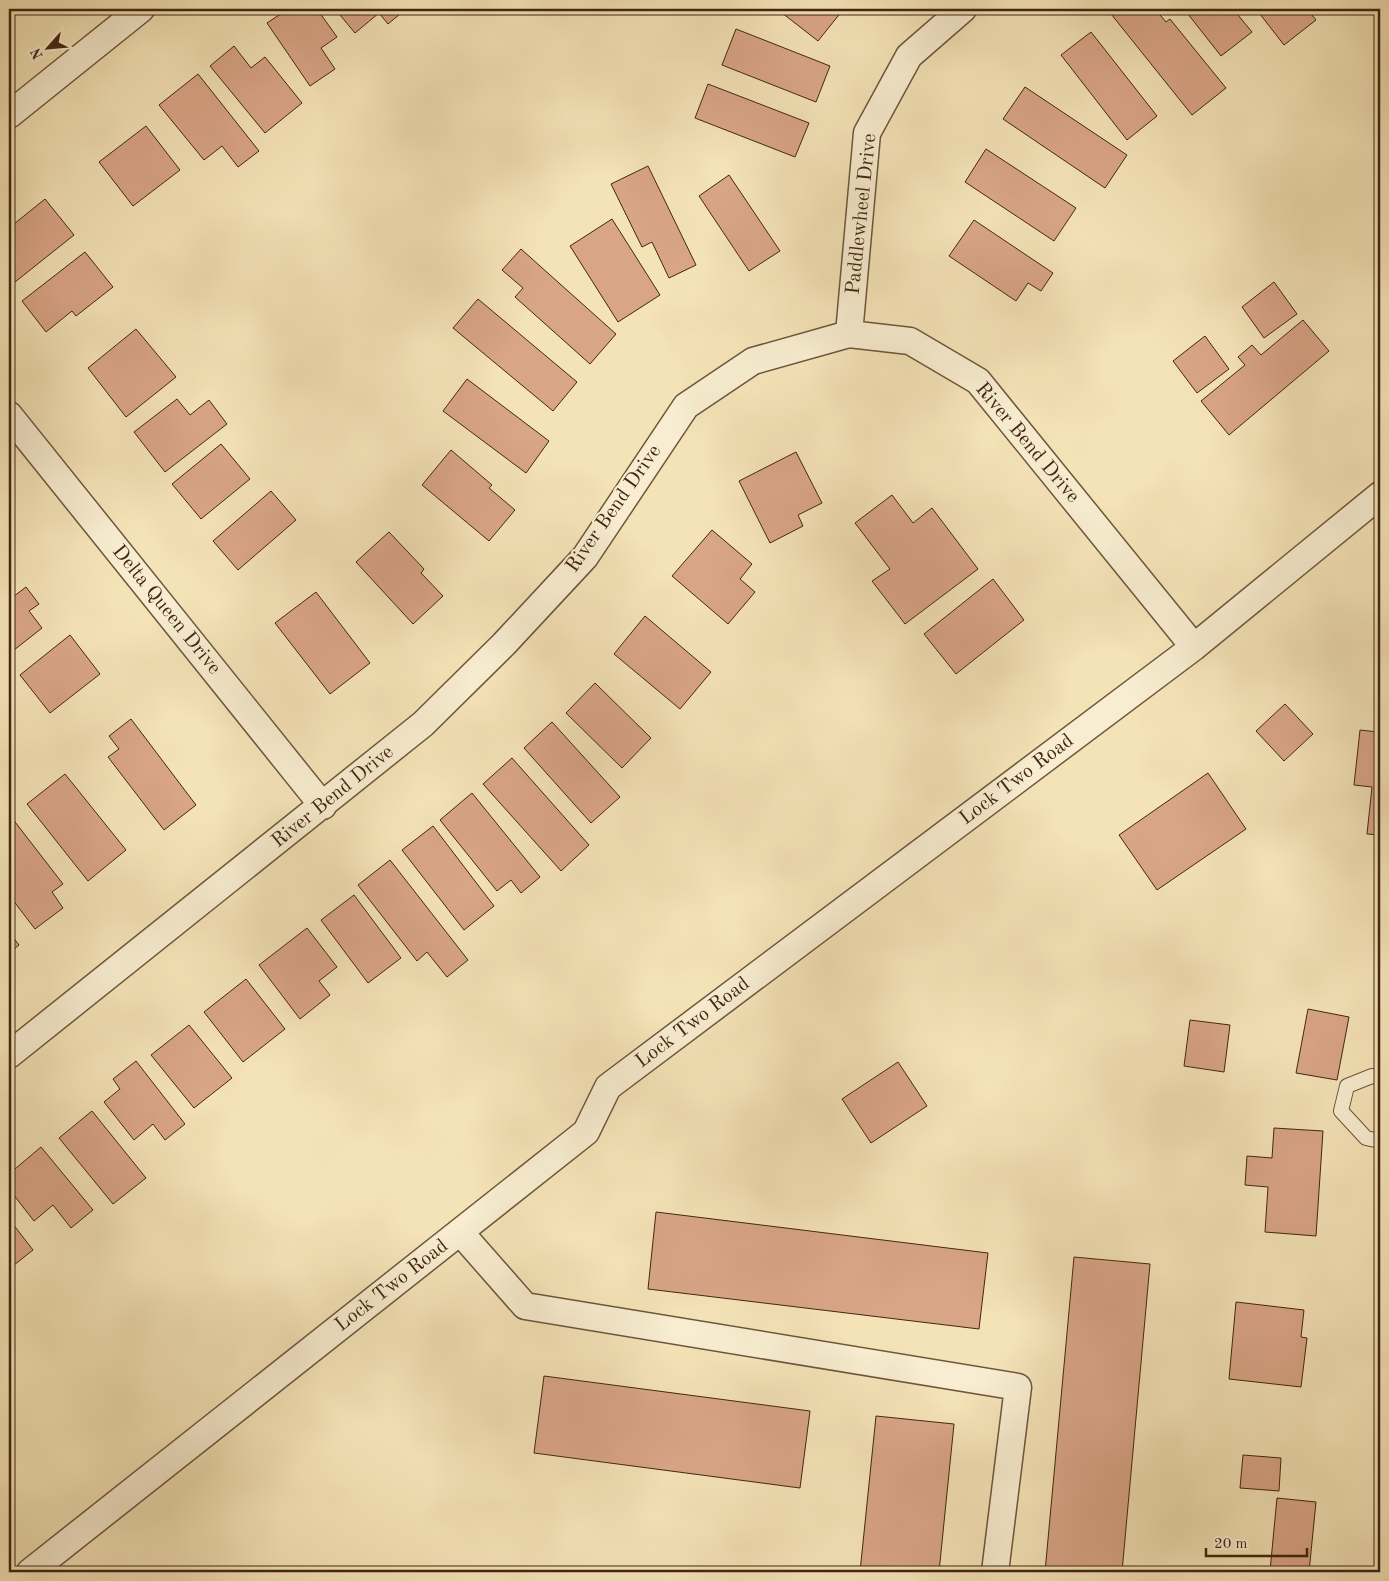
<svg xmlns="http://www.w3.org/2000/svg" width="1389" height="1581" viewBox="0 0 1389 1581" font-family="'Old Standard TT',serif">
<rect width="100%" height="100%" fill="#f4e3b7"/>
<filter id="stains"><feTurbulence type="fractalNoise" baseFrequency=".004" numOctaves="4"/><feColorMatrix values="0 0 0 0 .2 0 0 0 0 .09 0 0 0 0 .02 0 0 0 .5 -.17"/></filter>
<radialGradient id="worn" r=".72"><stop offset=".6" stop-color="#630" stop-opacity="0"/><stop offset="1" stop-color="#630" stop-opacity=".3"/></radialGradient>
<path fill="#d9a587" stroke="#412612" d="M288 9H317L337 37 321 48 335 69 310 86 267 23Z
M335 9H406L388 24 379 13 355 33Z
M777 9H840L842 11 818 41Z
M1118 9H1155L1166 22 1170 19 1226 88 1192 115 1111 14Z
M1184 9H1233L1252 32 1221 56Z
M1256 9H1307L1316 20 1284 45Z
M736 29 830 66 816 102 722 65Z
M1091 32 1157 116 1127 140 1061 55Z
M234 46 251 68 265 57 302 103 265 133 210 66Z
M198 74 259 151 238 167 222 146 204 160 159 105Z
M708 84 809 123 795 157 695 118Z
M1025 87 1127 155 1105 188 1003 119Z
M146 126 180 170 133 206 99 162Z
M986 149 1076 208 1054 241 965 182Z
M648 166 696 265 669 278 652 242 642 247 611 184Z
M729 175 780 251 749 271 699 196Z
M45 199 74 235 10 286 9 228Z
M612 219 660 295 618 322 570 246Z
M974 220 1053 273 1041 291 1028 283 1016 301 949 256Z
M521 249 616 334 590 364 515 297 523 288 502 270Z
M85 252 113 287 76 316 72 311 46 332 22 301Z
M1274 282 1297 314 1264 338 1242 307Z
M478 299 577 382 553 411 453 328Z
M1303 320 1329 351 1229 435 1201 401 1245 365 1238 357 1252 345 1261 355Z
M136 329 176 377 126 417 88 368Z
M1205 336 1229 369 1197 393 1173 361Z
M467 379 549 441 526 473 443 411Z
M177 399 190 415 209 400 227 424 165 472 134 432Z
M221 444 250 479 201 519 172 484Z
M451 450 492 485 489 488 515 510 489 541 422 485Z
M796 452 822 503 798 515 803 526 770 543 739 481Z
M271 491 296 520 238 570 213 541Z
M892 495 913 523 932 508 978 569 905 624 872 581 890 569 855 523Z
M712 530 752 564 740 579 755 592 728 624 672 576Z
M389 532 424 569 421 573 443 596 413 624 356 562Z
M993 579 1024 620 956 674 924 634Z
M26 587 39 604 29 611 42 628 9 654V600Z
M316 592 370 663 330 694 275 623Z
M645 616 711 672 680 709 614 654Z
M70 635 100 674 50 713 20 675Z
M595 683 651 738 622 768 566 713Z
M1285 704 1313 734 1284 761 1256 731Z
M1380 707V835L1367 834 1372 787 1354 785 1360 730 1378 732Z
M131 719 196 805 164 830 108 757 119 749 109 736Z
M552 722 620 797 591 823 524 748Z
M512 758 589 845 561 871 483 784Z
M1208 773 1246 829 1157 890 1119 835Z
M65 774 126 850 88 881 27 804Z
M472 793 540 877 521 893 511 880 497 891 440 820Z
M12 818 63 884 52 892 63 908 35 929 9 895V821Z
M433 826 494 906 464 930 402 850Z
M390 860 468 960 447 977 427 952 417 961 358 885Z
M354 895 401 958 368 983 321 920Z
M307 928 337 967 319 981 330 995 300 1019 259 965Z
M9 932 19 945 9 953Z
M246 979 285 1029 243 1062 204 1012Z
M1308 1009 1349 1017 1337 1080 1296 1073Z
M1190 1020 1230 1025 1224 1072 1184 1066Z
M189 1025 232 1078 194 1108 151 1055Z
M136 1061 185 1124 165 1140 153 1124 134 1140 104 1102 120 1089 113 1079Z
M898 1062 927 1106 871 1143 842 1099Z
M92 1111 146 1178 113 1204 59 1138Z
M1274 1128 1323 1131 1316 1236 1265 1232 1268 1187 1245 1185 1247 1156 1272 1158Z
M41 1147 93 1210 71 1228 53 1205 34 1221 9 1189V1174Z
M656 1212 988 1253 979 1329 648 1289Z
M9 1219 33 1250 9 1269Z
M1074 1257 1150 1264 1122 1572H1045Z
M1236 1302 1304 1310 1301 1337 1307 1338 1301 1387 1229 1379Z
M544 1376 810 1411 800 1488 534 1453Z
M876 1416 954 1424 939 1572H860Z
M1243 1455 1281 1458 1279 1491 1240 1488Z
M1277 1498 1316 1502 1309 1572 1270 1571Z"/>
<g fill="none" stroke-linecap="round" stroke-linejoin="round">
<defs>
<path id="lane" d="M1380 1078 1372 1076 1347 1086 1341 1111 1366 1138 1380 1141"/>
<path id="street" d="M9 115 141 9
M849 334 867 133 909 56 963 9
M9 415 323 806
M9 1055 423 724 504 644 585 557 686 406 753 361 849 334 910 341 978 381 1194 647
M460 1232 525 1306 1018 1387 995 1572
M30 1572 586 1132 608 1087 1194 647 1380 495"/>
</defs>
<use href="#lane" stroke="#6e553b" stroke-width="16"/>
<use href="#street" stroke="#6e553b" stroke-width="29"/>
<use href="#lane" stroke="#f8edd0" stroke-width="14"/>
<use href="#street" stroke="#f8edd0" stroke-width="26"/>
</g>
<g text-anchor="middle" dominant-baseline="central" stroke-width="4.5" stroke-linejoin="round" paint-order="stroke">
<g font-size="20" fill="#412612" stroke="#f8edd0">
<text transform="translate(862 214) rotate(-84)">Paddlewheel Drive</text>
<text transform="translate(1027 443) rotate(50)">River Bend Drive</text>
<text transform="translate(614 509) rotate(-55)">River Bend Drive</text>
<text transform="translate(166 610) rotate(51)">Delta Queen Drive</text>
<text transform="translate(1017 780) rotate(-37)">Lock Two Road</text>
<text transform="translate(333 797) rotate(-39)">River Bend Drive</text>
<text transform="translate(693 1023) rotate(-37)">Lock Two Road</text>
<text transform="translate(392 1286) rotate(-38)">Lock Two Road</text>
</g>
</g>
<rect width="1389" height="1581" fill="none" stroke="#f4e3b7" stroke-width="30"/>
<rect x="10" y="10" width="1369" height="1561" fill="none" stroke="#412612" stroke-width="2.5"/>
<rect x="15" y="15" width="1359" height="1551" fill="none" stroke="#412612"/>
<g transform="translate(48 48) rotate(243)" stroke="#f8edd0" stroke-width="4" paint-order="stroke">
<path d="M0-4L9 19L0 12L-9 19Z" fill="#412612"/>
<text y="-8" font-size="14" font-weight="bold" text-anchor="middle" fill="#412612">N</text>
</g>
<path d="M1206 1548v8h101v-8" fill="none" stroke="#412612" stroke-width="2.5"/>
<text x="1214" y="1548" font-size="15" fill="#412612" stroke="#f8edd0" stroke-width="4" paint-order="stroke">20 m</text>
<rect width="100%" height="100%" filter="url(#stains)"/>
<rect width="100%" height="100%" fill="url(#worn)"/>
</svg>
